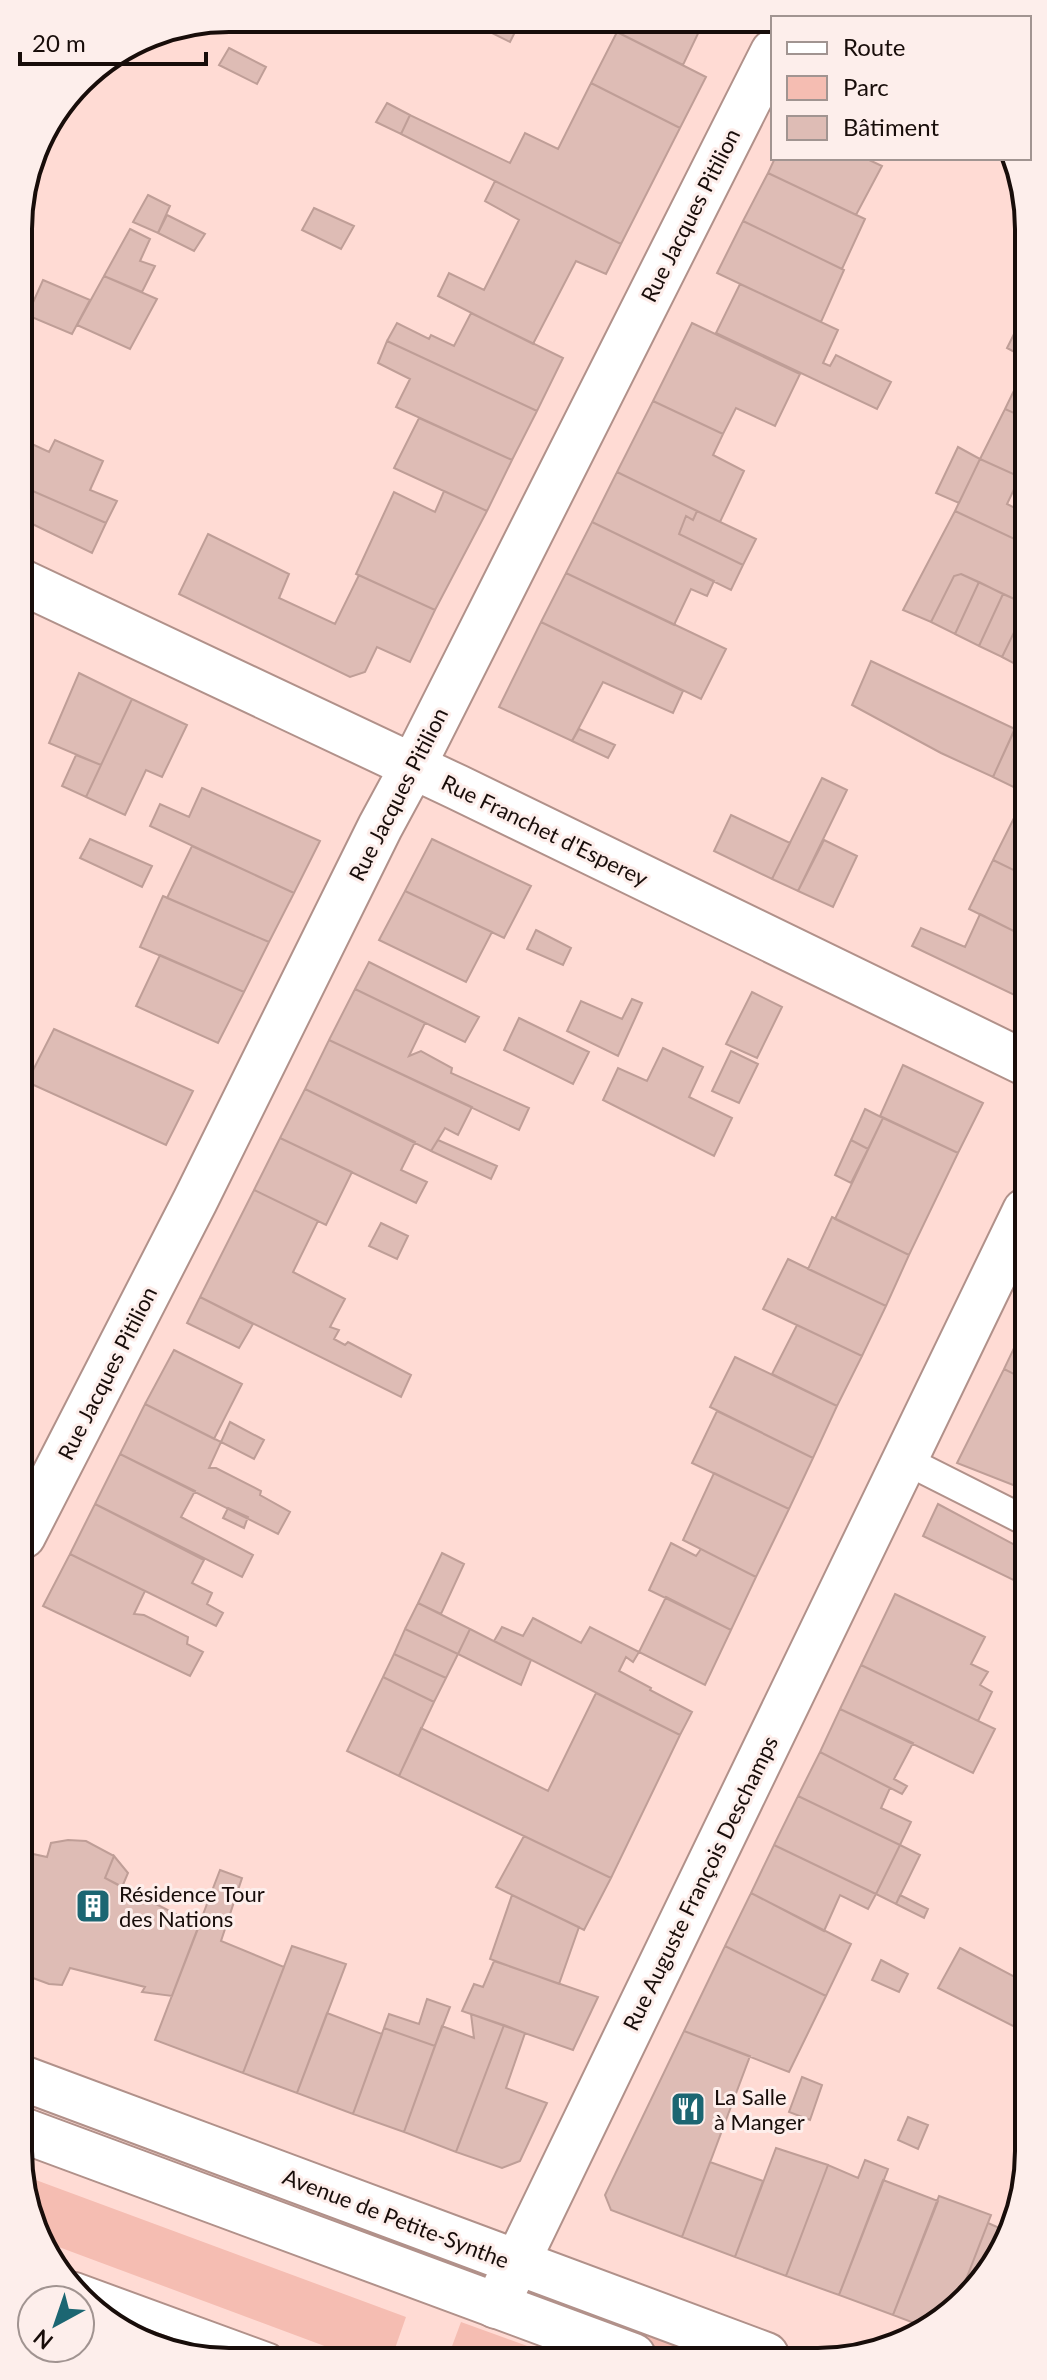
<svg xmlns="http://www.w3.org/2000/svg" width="1047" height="2380" viewBox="0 0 1047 2380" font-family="Lato,sans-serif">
<rect width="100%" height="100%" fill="#ffdbd4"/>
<path fill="#f5bdb2" d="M25 2176 406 2317 392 2357H354L48 2243 25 2206Z
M610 2313 722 2355 676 2356 604 2328Z
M461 2322 555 2356 448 2357Z"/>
<path fill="#debcb5" stroke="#bf9e97" stroke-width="2" d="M496 20H521L510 42 490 32Z
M623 20 704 21 683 65 617 32Z
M617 32 706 77 680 128 591 83Z
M229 48 266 67 257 84 219 65Z
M591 83 680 128 621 244 401 134 410 115 510 163 525 133 558 149Z
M387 103 410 115 401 134 376 122Z
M775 158H865L882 166 856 215 768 173Z
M768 173 865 219 842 269 743 221Z
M495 181 621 244 606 274 576 261 533 344 438 296 449 273 484 290 519 220 485 201Z
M148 195 170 206 158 233 133 222Z
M314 208 354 226 341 249 302 230Z
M167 215 205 234 194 251 158 233Z
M743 221 844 270 821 322 717 273Z
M130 229 150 239 140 261 155 266 142 292 104 276Z
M104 276 157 299 130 349 77 325Z
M43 280 90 300 72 334 27 315 19 333V303L31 307Z
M740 284 838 330 823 363 830 366 836 355 891 382 877 409 716 333Z
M471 313 563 358 537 411 387 341 397 323 429 339 431 335 454 346Z
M1022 318V356L1007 348Z
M692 323 800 374 775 426 736 408 723 434 653 401Z
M387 341 537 411 512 460 396 407 410 379 378 363Z
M1022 374 1023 417 1005 409Z
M653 401 723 434 713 455 744 471 720 522 617 472Z
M1005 409 1023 417V471L1020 477 980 459Z
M419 418 512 460 487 511 394 468Z
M19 438 49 452 55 440 103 461 90 490 117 501 106 523 19 485Z
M958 447 980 459 959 503 936 493Z
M980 459 1020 477 1007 504 1023 512V543L955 511Z
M617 472 697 511 693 520 686 516 679 534 743 565 731 590 592 522Z
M19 485 106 523 92 553 20 518Z
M444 491 487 511 435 610 356 574 394 492 435 512Z
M697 511 756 539 743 565 679 534 686 516 693 520Z
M955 511 1023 543V603L961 574 954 576 931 622 903 610Z
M592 522 714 581 707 596 691 589 674 625 566 573Z
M208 534 289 574 279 598 335 624 359 575 435 610 410 662 377 647 365 672 350 677 179 594Z
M566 573 726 649 701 699 541 622Z
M961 574 979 582 955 634 931 622 954 576Z
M979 582 1003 594 979 646 955 634Z
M1003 594 1023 603V614L1002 657 979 646Z
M1023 614V668L1002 657Z
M541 622 683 691 673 713 603 682 572 741 499 707Z
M20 645 30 650 20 673Z
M871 661 1015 729 993 777 941 753 852 705Z
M79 673 132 699 101 765 49 743Z
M132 699 187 725 162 777 146 770 125 815 86 797Z
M1016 726 1024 729V792L993 777Z
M579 729 615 745 608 758 572 741Z
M76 755 101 765 86 797 62 786Z
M822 778 847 790 798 891 772 879Z
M202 788 320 841 294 893 150 826 160 804 189 817Z
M1024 798V875L993 860Z
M731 815 790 843 772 879 714 851Z
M90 839 152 866 142 887 80 858Z
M432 839 531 886 504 938 405 891Z
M824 840 857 856 833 907 798 891Z
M192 846 294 893 269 942 167 898Z
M993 860 1024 875V936L969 909Z
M405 891 492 932 466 982 379 940Z
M163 896 269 942 244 992 140 947Z
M980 914 1024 936 1025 1000 912 946 921 928 965 947Z
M536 930 571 948 563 965 527 949Z
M160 955 244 992 218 1043 136 1006Z
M369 962 479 1017 465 1042 355 989Z
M355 989 425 1023 409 1056 421 1051 452 1068 451 1073 529 1108 519 1130 329 1040Z
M752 992 782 1007 757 1058 726 1044Z
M632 999 642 1003 618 1056 567 1031 581 1001 622 1019Z
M519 1018 589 1052 573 1084 504 1050Z
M54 1029 193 1091 166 1145 27 1082Z
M329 1040 472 1107 458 1135 445 1128 431 1151 305 1089Z
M663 1048 703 1067 689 1097 732 1118 714 1156 603 1100 618 1068 647 1081Z
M731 1051 758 1064 739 1103 712 1091Z
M903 1065 983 1103 958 1153 880 1116Z
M305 1089 415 1142 401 1170 427 1182 416 1203 280 1138Z
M865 1109 883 1118 868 1149 851 1140Z
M883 1118 958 1153 909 1255 835 1219Z
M280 1138 352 1172 326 1225 254 1190Z
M438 1140 497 1166 491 1179 431 1151Z
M851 1140 868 1149 851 1183 835 1175Z
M254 1190 318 1221 293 1272 345 1299 330 1327 339 1330 334 1339 345 1345 348 1342 411 1375 401 1397 200 1297Z
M832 1217 909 1255 886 1306 808 1269Z
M381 1223 408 1236 397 1259 369 1246Z
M788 1259 886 1306 862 1356 763 1309Z
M200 1297 253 1324 239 1348 187 1323Z
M1026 1323V1380L1004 1369Z
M797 1325 862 1356 837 1406 772 1374Z
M174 1350 242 1384 214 1439 145 1404Z
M735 1357 837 1406 813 1458 710 1407Z
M1004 1369 1026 1380V1490L957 1463Z
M145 1404 221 1442 209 1468H216L261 1491 260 1495 290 1512 278 1534 120 1454Z
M717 1411 813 1458 789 1509 692 1463Z
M230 1422 264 1440 254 1459 221 1442Z
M120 1454 195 1491 181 1517 253 1555 242 1577 95 1504Z
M714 1473 789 1509 756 1577 683 1540Z
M95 1504 204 1560 192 1583 212 1593 207 1604 223 1613 216 1626 70 1554Z
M938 1504 1026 1551V1575L1022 1584 923 1536Z
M228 1508 248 1517 244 1528 223 1518Z
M671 1543 696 1556 701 1549 756 1577 731 1630 649 1590Z
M442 1553 464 1564 441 1614 418 1603Z
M70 1554 145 1591 134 1614 144 1615 188 1637 187 1644 203 1652 190 1676 43 1606Z
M895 1594 985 1637 971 1664 988 1672 980 1685 992 1692 978 1721 861 1665Z
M666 1597 731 1630 705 1685 639 1652Z
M418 1603 470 1629 458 1654 405 1629Z
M533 1618 581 1643 590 1627 639 1652 633 1662 626 1657 619 1671 651 1688 650 1690 692 1712 680 1735 494 1641 502 1627 523 1636Z
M405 1629 458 1654 446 1678 394 1654Z
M470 1629 531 1660 521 1685 458 1654Z
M394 1654 446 1678 434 1702 383 1677Z
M861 1665 995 1729 973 1773 840 1709Z
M383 1677 434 1702 399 1776 347 1751Z
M596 1693 680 1735 611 1878 399 1776 421 1728 548 1791Z
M840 1709 913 1743 894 1779 907 1786 902 1794 820 1752Z
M820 1752 890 1788 881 1808 911 1822 900 1845 798 1796Z
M798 1796 900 1845 876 1894 774 1845Z
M524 1836 611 1878 584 1930 496 1887Z
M68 1840 86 1841 114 1856 105 1878 199 1926 172 1996 142 1992 145 1987 70 1968 62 1985 49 1984 33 1978 24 1971V1961L28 1951 24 1949V1852L47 1857 51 1843Z
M774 1845 876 1894 868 1909 840 1895 824 1931 751 1893Z
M900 1845 920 1855 896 1904 876 1894Z
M114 1856 128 1873 122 1887 105 1878Z
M220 1870 242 1878 221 1941 284 1967 243 2073 155 2040Z
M751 1893 851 1944 826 1996 725 1946Z
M512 1895 579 1927 559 1984 490 1959Z
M900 1895 928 1909 924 1918 896 1904Z
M292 1946 346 1964 297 2093 243 2073Z
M725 1946 826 1996 789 2072 684 2031Z
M960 1948 1028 1984V2008L1017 2028 938 1988Z
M881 1960 908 1974 899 1992 872 1980Z
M494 1961 598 1997 573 2050 462 2011 474 1984 483 1987Z
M427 1999 450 2007 435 2046 384 2028 389 2014 419 2024Z
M327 2013 382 2034 353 2114 297 2093Z
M471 2014 504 2025 456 2152 404 2132 442 2026 474 2038Z
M504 2025 525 2033 506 2088 547 2103 520 2161 502 2168 456 2152Z
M384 2028 435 2046 404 2132 353 2114Z
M684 2031 750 2056 682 2237 611 2210 605 2195Z
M802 2077 822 2085 810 2120 789 2112Z
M908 2117 928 2125 918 2149 898 2140Z
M1028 2146 1029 2164 1021 2161Z
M776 2148 828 2165 786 2276 735 2257Z
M865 2160 888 2169 839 2295 786 2276 828 2165 858 2178Z
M710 2162 763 2181 735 2257 682 2237Z
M883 2180 938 2201 893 2315 839 2295Z
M939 2196 991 2215 955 2308 930 2329 893 2315Z
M988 2223 1004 2230 985 2280 955 2308Z"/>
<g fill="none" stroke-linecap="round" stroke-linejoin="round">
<defs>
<path id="service" d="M905 1460 1026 1521
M75 2287 269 2358"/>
<path id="minor" d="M20 581 457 787 1025 1063
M23 1536 195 1201 380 827 413 766 773 52
M496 2306 1025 1211"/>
<path id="secondary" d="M25 2079 766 2355
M25 2131 633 2356"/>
</defs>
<use href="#service" stroke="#b1918a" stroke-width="32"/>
<use href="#minor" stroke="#b1918a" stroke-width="48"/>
<use href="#secondary" stroke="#b1918a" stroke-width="48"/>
<use href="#service" stroke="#fff" stroke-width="28"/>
<use href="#minor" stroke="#fff" stroke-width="44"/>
<use href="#secondary" stroke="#fff" stroke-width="44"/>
</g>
<defs>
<symbol id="building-square" viewBox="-11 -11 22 22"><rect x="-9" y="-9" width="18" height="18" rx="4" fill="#1c6672" stroke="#fdeeeb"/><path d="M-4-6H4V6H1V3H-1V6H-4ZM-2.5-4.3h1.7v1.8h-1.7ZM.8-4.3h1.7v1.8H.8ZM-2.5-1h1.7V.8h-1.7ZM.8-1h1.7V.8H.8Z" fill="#fff"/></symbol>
<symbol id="restaurant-square" viewBox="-11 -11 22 22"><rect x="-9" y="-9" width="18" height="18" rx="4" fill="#1c6672" stroke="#fdeeeb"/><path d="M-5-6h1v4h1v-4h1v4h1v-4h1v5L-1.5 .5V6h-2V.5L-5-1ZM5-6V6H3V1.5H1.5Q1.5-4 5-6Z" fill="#fff"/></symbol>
</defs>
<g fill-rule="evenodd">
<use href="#building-square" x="73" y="1886" width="40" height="40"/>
<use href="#restaurant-square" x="668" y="2089" width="40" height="40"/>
</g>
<g text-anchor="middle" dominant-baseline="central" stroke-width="6" stroke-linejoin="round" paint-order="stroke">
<g font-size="22" fill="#180d0a" stroke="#fdeeeb">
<text transform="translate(690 215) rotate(-63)">Rue Jacques Pitilion</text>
<text transform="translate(398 794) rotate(-63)">Rue Jacques Pitilion</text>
<text transform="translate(545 830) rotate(26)">Rue Franchet d'Esperey</text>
<text transform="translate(107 1373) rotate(-63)">Rue Jacques Pitilion</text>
<text transform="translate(700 1883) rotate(-64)">Rue Auguste François Deschamps</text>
<text transform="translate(396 2218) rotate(21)">Avenue de Petite-Synthe</text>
</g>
<g font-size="22" fill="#180d0a" stroke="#fdeeeb" text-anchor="start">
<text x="119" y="1893">Résidence Tour<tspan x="119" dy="25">des Nations</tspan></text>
<text x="714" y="2096">La Salle<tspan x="714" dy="25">à Manger</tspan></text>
</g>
</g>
<path d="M0 0H1047V2380H0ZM229 32H818A197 197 0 0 1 1015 229V2151A197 197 0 0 1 818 2348H229A197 197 0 0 1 32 2151V229A197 197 0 0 1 229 32Z" fill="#fdeeeb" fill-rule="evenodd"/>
<path fill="none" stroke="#180d0a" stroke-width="4" d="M229 32H818A197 197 0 0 1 1015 229V2151A197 197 0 0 1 818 2348H229A197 197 0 0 1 32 2151V229A197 197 0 0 1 229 32Z"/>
<rect x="771" y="16" width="260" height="144" fill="#fdeeeb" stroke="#a19491" stroke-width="2"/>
<rect x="787" y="42" width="40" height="12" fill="#ffffff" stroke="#a19491" stroke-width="2"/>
<text x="843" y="56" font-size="24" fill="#180d0a">Route</text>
<rect x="787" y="76" width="40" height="24" fill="#f5bdb2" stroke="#a19491" stroke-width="2"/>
<text x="843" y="96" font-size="24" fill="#180d0a">Parc</text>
<rect x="787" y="116" width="40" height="24" fill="#debcb5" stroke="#a19491" stroke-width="2"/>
<text x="843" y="136" font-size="24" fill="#180d0a">Bâtiment</text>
<g transform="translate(56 2324) rotate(220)"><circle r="38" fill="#fdeeeb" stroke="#a19491" stroke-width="2"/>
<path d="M0-6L14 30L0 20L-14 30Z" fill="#1c6672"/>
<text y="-12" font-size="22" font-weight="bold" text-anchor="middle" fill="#180d0a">N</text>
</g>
<path d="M20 52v12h186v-12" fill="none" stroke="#180d0a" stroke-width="4"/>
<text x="32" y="52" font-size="24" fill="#180d0a" stroke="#fdeeeb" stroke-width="6" paint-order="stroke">20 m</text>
</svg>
